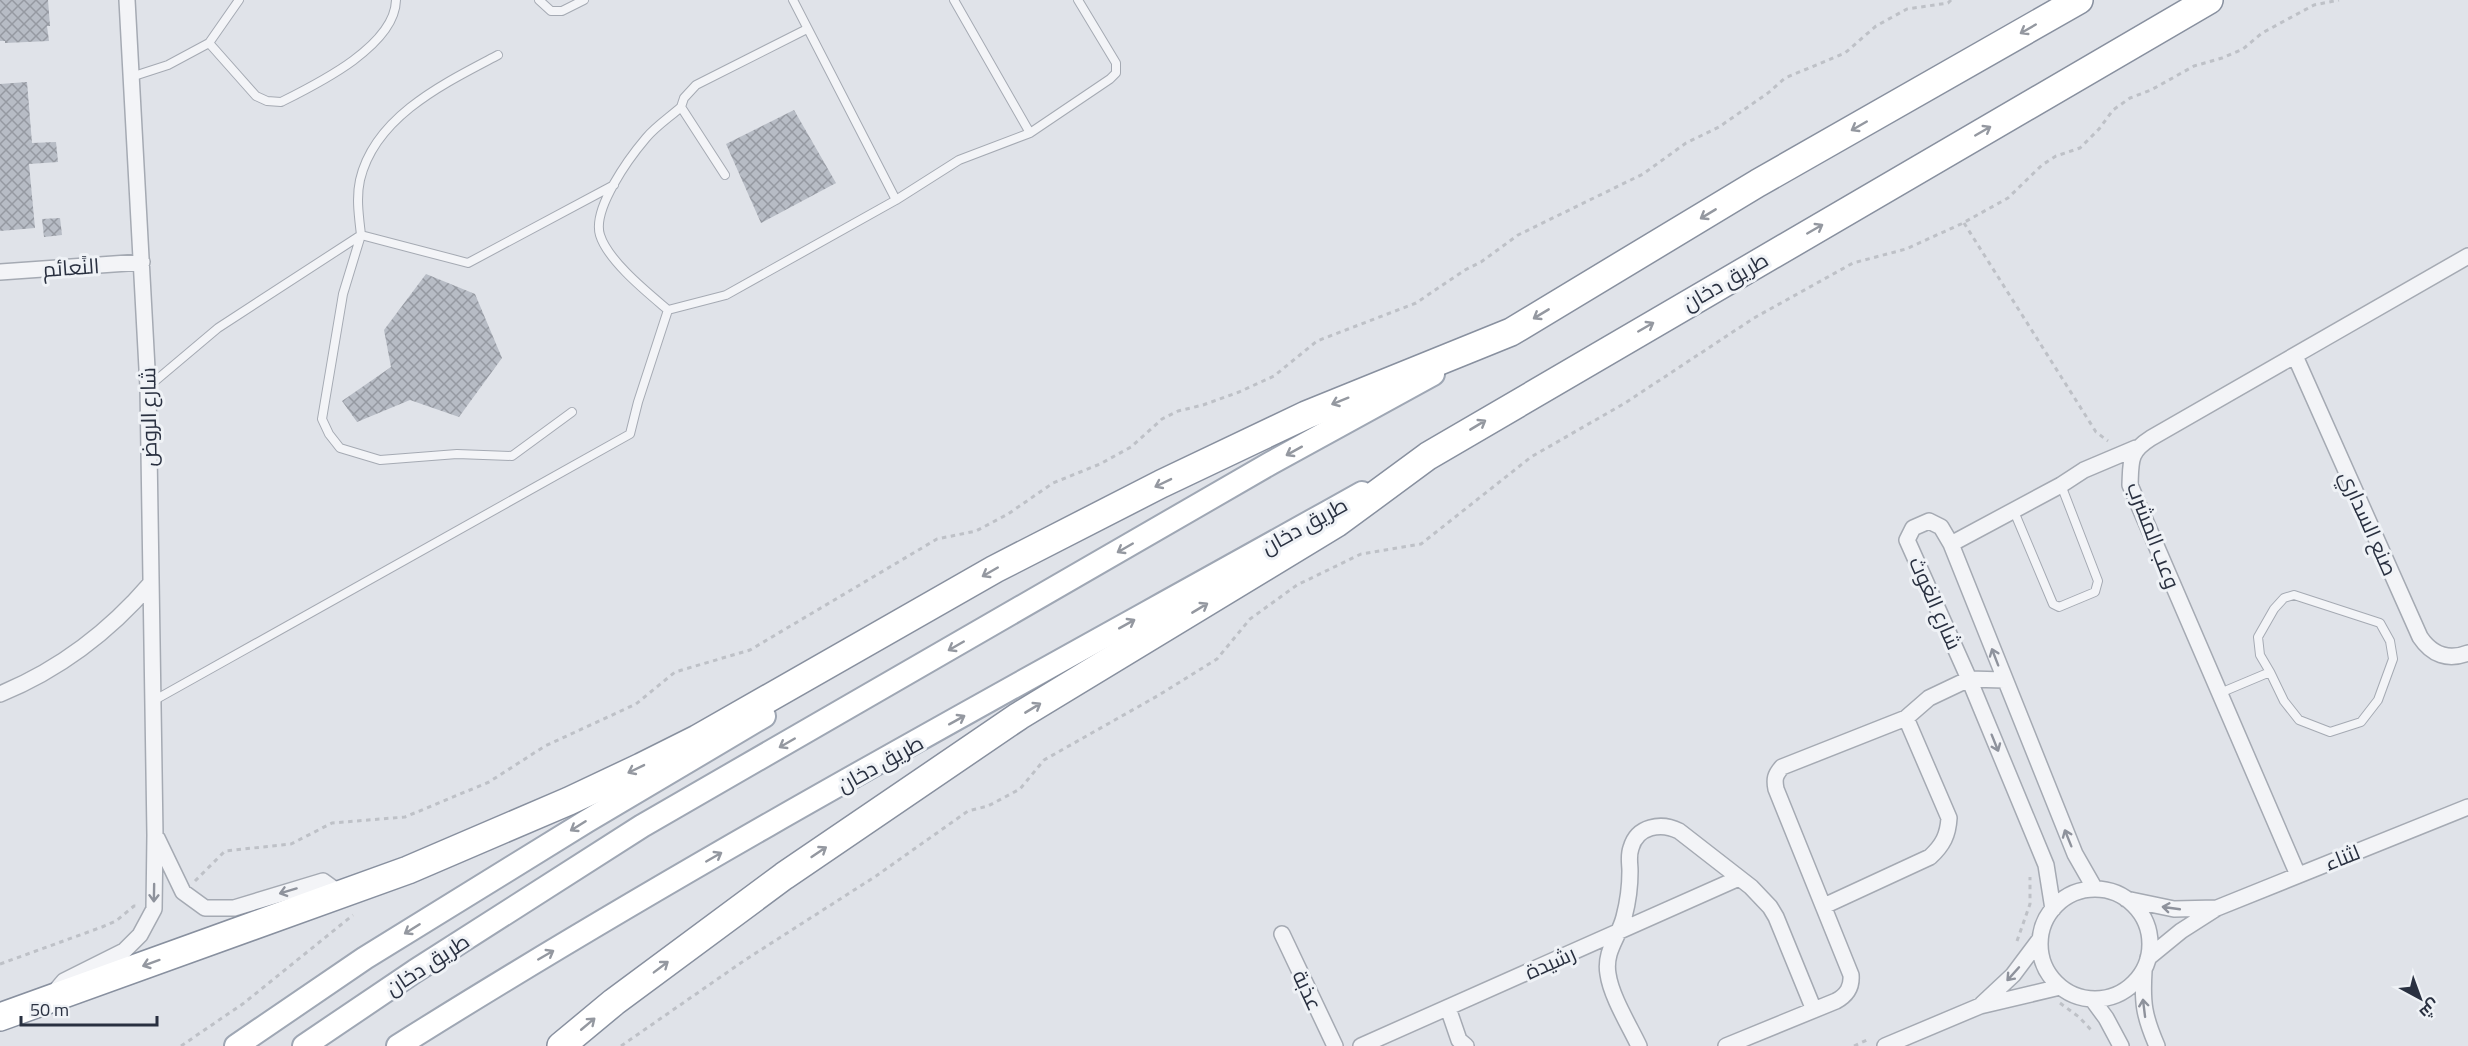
<svg xmlns="http://www.w3.org/2000/svg" width="2468" height="1046" viewBox="0 0 2468 1046" font-family="'Titillium Web',Cairo,sans-serif">
<defs>
<pattern id="building-cross-hatch" width="8" height="8" patternUnits="userSpaceOnUse" patternTransform="scale(1.5)"><rect width="8" height="8" fill="#b7bcc5"/><path d="M0 0l8 8M0 8l8-8" fill="none" stroke="#9599a1"/></pattern>
</defs>
<rect width="100%" height="100%" fill="#e0e3e9"/>
<path fill="url(#building-cross-hatch)" d="M0 0H48L50 26H47L49 41 5 43V41H0Z
M27 82 32 143 56 142 58 162 29 164 35 228 0 231V84Z
M794 110 836 183 761 223 726 144Z
M60 218 62 235 44 237 42 219Z
M426 274 475 294 502 358 459 417 410 400 357 422 342 401 391 367 384 330Z"/>
<g fill="none" stroke-linecap="round" stroke-linejoin="round">
<defs>
<path id="lane" d="M539 0 551 11H562L584 0
M793 0 896 200
M954 0 1030 133
M209 43 256 96 267 101 281 102C317 84 395 46 396 0
M131 77 168 65 209 43 239 0
M725 175 681 107 684 98 696 85 807 29
M668 310C648 293 608 261 600 235 592 209 629 158 646 138 656 126 670 117 681 107
M148 387 218 328 361 235C359 217 356 198 360 180 375 116 445 83 498 55
M572 412 512 456 457 454 380 460 340 448 329 434 322 419 343 294 361 235 468 263 614 185
M2013 509 2053 604 2059 607 2095 592 2098 581 2061 485
M2220 693 2270 672 2284 701 2299 720 2330 732 2361 722 2378 700 2393 659 2390 641 2380 623 2294 595 2284 598 2274 609 2258 637 2260 655 2270 672
M153 701 630 434 638 402 668 310 726 295 896 200 959 160 1030 133 1110 79 1116 73V63L1078 0"/>
<path id="street" d="M0 272 142 262
M2295 356 2420 637C2432 655 2448 661 2468 653
M1951 544 2061 485 2084 470 2136 448
M0 694C61 669 109 632 151 583
M157 838 183 892 205 908H234L323 881 341 894
M2298 875 2130 485C2131 460 2129 452 2151 438L2468 256
M2040 944a55 55 0 1 1 110 0a55 55 0 1 1-110 0Z
M2126 899 2174 909 2217 908
M1824 906 1930 857C1943 845 1948 835 1949 818L1906 718
M2053 909 2046 865 1969 679 1907 540 1913 528 1929 521 1941 527 1951 544 2075 854 2095 889
M1282 934 1335 1046
M2148 958 2181 931 2217 908 2468 807
M2144 971C2142 1003 2144 1016 2157 1046
M58 988 64 981 124 951 140 935 154 909 155 835 148 387 127 0
M2092 999 2106 1018 2121 1046
M1982 1004 2013 975 2040 939
M1448 1008 1459 1040 1466 1046
M1361 1046 1739 878
M1639 1046C1629 1025 1611 996 1608 974 1604 951 1619 937 1624 917 1628 902 1630 887 1630 871 1630 864 1628 856 1631 848 1637 826 1661 822 1679 831L1751 887 1770 907 1776 917 1814 1010
M1726 1046 1836 1001C1847 995 1852 987 1851 975L1776 789C1774 779 1775 775 1782 767L1906 718 1929 698 1969 679 2004 680
M1885 1046 1980 1006 2060 987"/>
<path id="primary" d="M236 1046 365 958 587 821 764 716
M304 1046 415 971 642 826 1271 463 1433 374
M398 1046C711 849 1039 674 1362 493"/>
<path id="highway" d="M0 1017 408 870 569 801 641 767 697 739 995 569 1161 484 1306 415 1511 332 1758 183 2079 0
M561 1046 614 1002 784 876 1019 716 1337 523 1428 456 2209 0"/>
</defs>
<use href="#lane" stroke="#a5aab3" stroke-width="10"/>
<use href="#street" stroke="#a5aab3" stroke-width="18"/>
<use href="#primary" stroke="#9fa7b4" stroke-width="26"/>
<use href="#highway" stroke="#88909f" stroke-width="30"/>
<path stroke="#bec1c7" stroke-width="3" stroke-dasharray="4.5 4.5" stroke-linecap="butt" d="M1964 223 2096 432 2108 441
M195 881 225 851 291 844 332 823 405 817 489 782 545 746 636 704 675 672 750 650 937 539 976 531 1008 514 1053 483 1100 464 1131 447 1162 419 1178 411 1203 405 1239 392 1274 376 1317 341 1416 303 1465 270 1481 262 1518 235 1643 174 1686 143 1719 127 1768 93 1785 78 1845 53 1876 26 1907 9 1948 3 1951 0
M2017 941 2030 904V877
M0 964 102 927 116 921 134 906H138
M2060 1003 2079 1017 2093 1032
M181 1046 244 1003 353 915
M621 1046 745 960 876 876 968 811 988 806 1020 789 1044 760 1159 695 1217 659 1250 619 1297 585 1361 554 1421 544 1531 457 1625 403 1754 318 1853 263 1906 249 1961 224 2008 198 2042 165 2056 156 2080 148 2099 129 2113 110 2130 98 2151 90 2194 66 2222 58 2243 49 2262 33 2314 5 2339 0
M1854 1046 1869 1039"/>
<use href="#lane" stroke="#f3f4f7" stroke-width="8"/>
<use href="#street" stroke="#f3f4f7" stroke-width="15"/>
<use href="#primary" stroke="#fff" stroke-width="22"/>
<use href="#highway" stroke="#fff" stroke-width="27"/>
</g>
<defs><path id="oneway-shaft" d="M-6 0H5M1.5-3L5.5 0L1.5 3" fill="none" stroke-width="1.6" stroke-linecap="round" stroke-linejoin="round" transform="scale(1.5)"/></defs>
<g stroke="#9498a0">
<use href="#oneway-shaft" transform="translate(2028 29) rotate(150)"/>
<use href="#oneway-shaft" transform="translate(1859 126) rotate(150)"/>
<use href="#oneway-shaft" transform="translate(1983 131) rotate(-30)"/>
<use href="#oneway-shaft" transform="translate(1708 214) rotate(149)"/>
<use href="#oneway-shaft" transform="translate(1815 229) rotate(-30)"/>
<use href="#oneway-shaft" transform="translate(1541 314) rotate(149)"/>
<use href="#oneway-shaft" transform="translate(1646 327) rotate(-30)"/>
<use href="#oneway-shaft" transform="translate(1340 401) rotate(158)"/>
<use href="#oneway-shaft" transform="translate(1478 425) rotate(-31)"/>
<use href="#oneway-shaft" transform="translate(1294 451) rotate(151)"/>
<use href="#oneway-shaft" transform="translate(1163 483) rotate(154)"/>
<use href="#oneway-shaft" transform="translate(1125 548) rotate(150)"/>
<use href="#oneway-shaft" transform="translate(990 572) rotate(150)"/>
<use href="#oneway-shaft" transform="translate(1200 608) rotate(-31)"/>
<use href="#oneway-shaft" transform="translate(1127 624) rotate(-29)"/>
<use href="#oneway-shaft" transform="translate(956 646) rotate(150)"/>
<use href="#oneway-shaft" transform="translate(1033 708) rotate(-31)"/>
<use href="#oneway-shaft" transform="translate(957 720) rotate(-29)"/>
<use href="#oneway-shaft" transform="translate(787 743) rotate(150)"/>
<use href="#oneway-shaft" transform="translate(636 769) rotate(154)"/>
<use href="#oneway-shaft" transform="translate(578 826) rotate(148)"/>
<use href="#oneway-shaft" transform="translate(819 852) rotate(-34)"/>
<use href="#oneway-shaft" transform="translate(714 857) rotate(-30)"/>
<use href="#oneway-shaft" transform="translate(412 929) rotate(148)"/>
<use href="#oneway-shaft" transform="translate(546 955) rotate(-30)"/>
<use href="#oneway-shaft" transform="translate(151 963) rotate(160)"/>
<use href="#oneway-shaft" transform="translate(661 967) rotate(-37)"/>
<use href="#oneway-shaft" transform="translate(588 1024) rotate(-40)"/>
</g>
<g stroke="#8e929c">
<use href="#oneway-shaft" transform="translate(1995 657) rotate(-111)"/>
<use href="#oneway-shaft" transform="translate(1995 743) rotate(68)"/>
<use href="#oneway-shaft" transform="translate(2068 838) rotate(-112)"/>
<use href="#oneway-shaft" transform="translate(288 891) rotate(163)"/>
<use href="#oneway-shaft" transform="translate(154 893) rotate(91)"/>
<use href="#oneway-shaft" transform="translate(2171 908) rotate(-172)"/>
<use href="#oneway-shaft" transform="translate(2013 974) rotate(132)"/>
<use href="#oneway-shaft" transform="translate(2144 1008) rotate(-97)"/>
</g>
<g text-anchor="middle" dominant-baseline="central" stroke-width="6" stroke-linejoin="round" paint-order="stroke">
<g font-size="21" fill="#293040" stroke="#eff2f6">
<text transform="translate(71 267) rotate(-4)">النًعائم</text>
<text transform="translate(1725 281) rotate(-30)">طريق دخان</text>
<text transform="translate(148 417) rotate(-91)">شارع الروض</text>
<text transform="translate(2369 523) rotate(66)">صنع السداري</text>
<text transform="translate(1304 525) rotate(-29)">طريق دخان</text>
<text transform="translate(2154 535) rotate(69)">وعب المشرب</text>
<text transform="translate(1936 603) rotate(66)">شارع الغوث</text>
<text transform="translate(880 763) rotate(-29)">طريق دخان</text>
<text transform="translate(2342 857) rotate(-22)">لثناء</text>
<text transform="translate(1550 962) rotate(-24)">رشيدة</text>
<text transform="translate(427 964) rotate(-33)">طريق دخان</text>
<text transform="translate(1308 990) rotate(65)">عذبة</text>
</g>
</g>
<g transform="translate(2420 998) rotate(139)" stroke="#eff2f6" stroke-width="4.5" paint-order="stroke">
<path d="M0-4.5L10 22L0 15L-10 22Z" fill="#293040"/>
<text y="-9" font-size="16" font-weight="bold" text-anchor="middle" fill="#293040">ش</text>
</g>
<path d="M21 1016v9h136v-9" fill="none" stroke="#293040" stroke-width="3"/>
<text x="30" y="1016" font-size="18" fill="#293040" stroke="#eff2f6" stroke-width="4.5" paint-order="stroke">50 m</text>
</svg>
